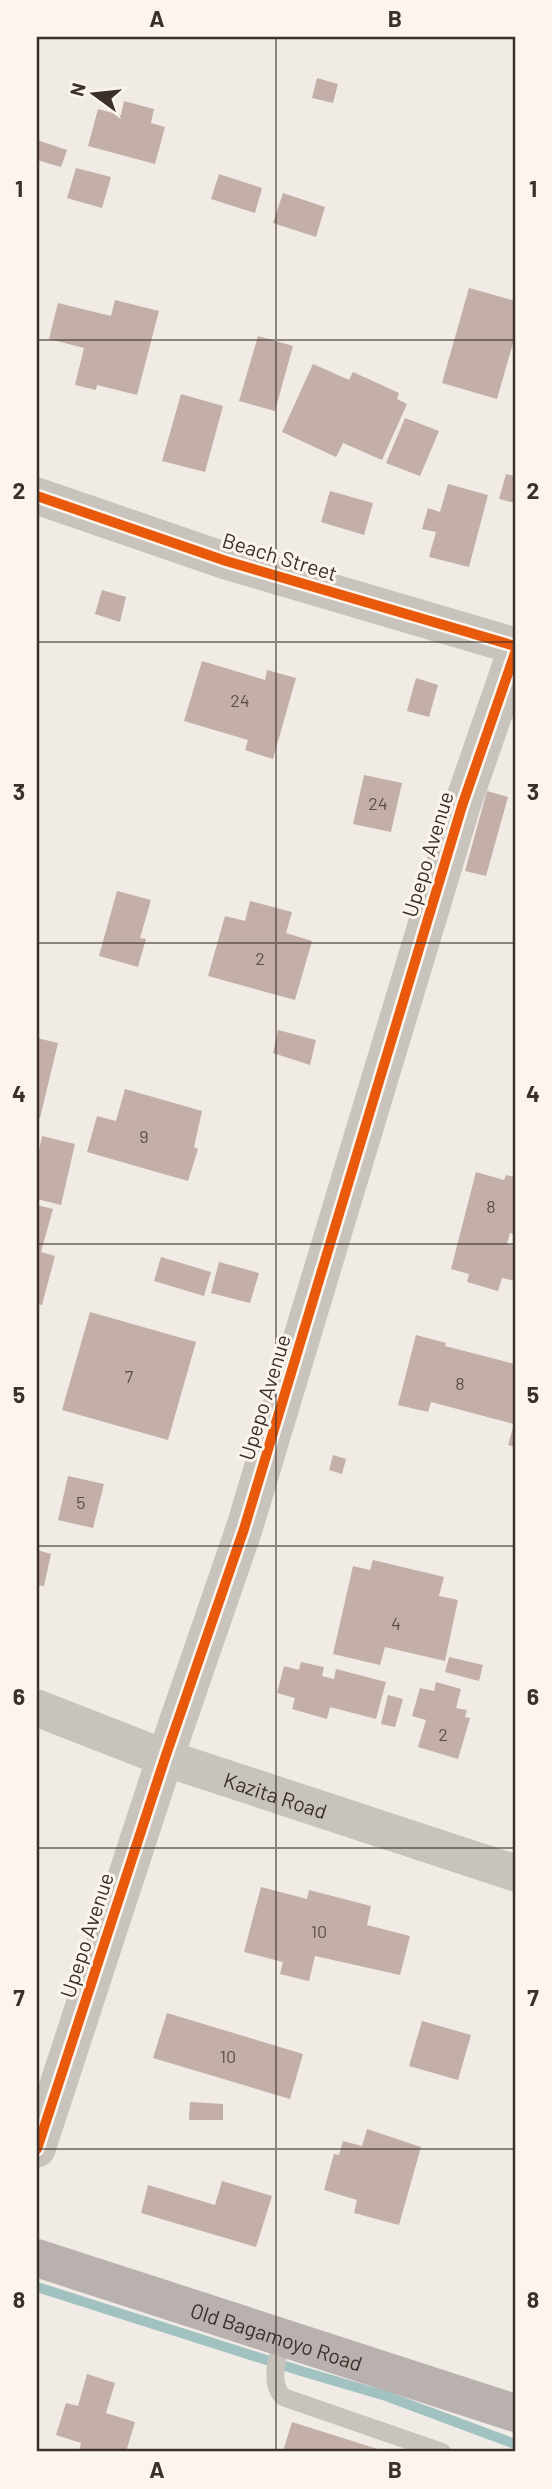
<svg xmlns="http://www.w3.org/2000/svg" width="552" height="2489" viewBox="0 0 552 2489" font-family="Barlow,sans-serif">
<rect width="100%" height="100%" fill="#f0ebe5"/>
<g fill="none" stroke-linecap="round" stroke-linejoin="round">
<path stroke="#a1c2c1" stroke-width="10" d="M37 2287 301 2371 386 2396 515 2444"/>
</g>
<path fill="#c3afa7" d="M317 78 338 84 333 103 312 98Z
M124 101 154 109 151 123 165 127 155 164 88 146 98 109 121 115Z
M37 140 67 150 61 167 37 160Z
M76 168 111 177 102 208 67 198Z
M219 174 262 188 255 213 211 199Z
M283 193 325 207 316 237 273 223Z
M469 288 515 301V336L497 399 442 383Z
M115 300 159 311 137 395 97 385 96 390 75 385 84 348 49 339 58 303 111 316Z
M258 336 293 346 275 411 239 401Z
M313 364 349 380 353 372 399 393 397 399 407 404 382 460 343 443 336 457 282 432Z
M181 394 223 406 205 472 162 461Z
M405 418 439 431 420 476 386 463Z
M506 474 515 476V503L499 499Z
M448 484 488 495 469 567 429 557 436 532 422 529 428 508 440 512Z
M330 491 373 503 364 535 321 522Z
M102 590 126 597 120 622 95 614Z
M202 661 265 680 267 670 296 678 273 759 245 750 248 740 184 721Z
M416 678 438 685 429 717 407 711Z
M364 775 402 783 391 832 353 824Z
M487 791 508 797 486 876 465 871Z
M117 891 151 900 140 938 146 939 138 967 99 956Z
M250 901 292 912 286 933 312 941 295 1000 208 976 225 916 245 921Z
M278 1030 316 1040 310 1065 273 1053Z
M37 1038 58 1043 40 1118 37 1117Z
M125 1089 202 1111 194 1147 198 1149 188 1181 87 1152 97 1116 116 1121Z
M42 1136 75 1144 61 1205 37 1199V1161Z
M476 1172 504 1180 506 1175 515 1177V1234L510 1233 507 1244 515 1246V1281L502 1278 498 1291 467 1282 469 1274 451 1269Z
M37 1205 53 1209 41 1252 55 1256 42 1305 37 1304Z
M161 1257 211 1272 204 1296 154 1281Z
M219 1262 259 1273 250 1303 211 1293Z
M90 1312 196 1342 168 1440 62 1410Z
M416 1335 446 1343 445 1346 515 1364V1447L508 1445 514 1424 431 1402 428 1412 398 1405Z
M333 1455 346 1459 342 1474 329 1470Z
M68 1476 104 1484 93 1528 58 1520Z
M37 1550 51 1554 44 1586 37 1585Z
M373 1560 444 1577 439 1596 458 1600 445 1661 385 1647 380 1665 333 1654 353 1566 370 1570Z
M449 1657 483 1665 479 1681 445 1672Z
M301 1662 324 1667 322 1676 334 1679 336 1669 386 1682 376 1719 330 1707 327 1719 292 1709 295 1698 277 1693 284 1666 299 1670Z
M436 1682 461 1689 456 1708 467 1710 465 1717 470 1718 458 1759 418 1747 426 1720 412 1716 420 1688 434 1691Z
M388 1695 403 1699 395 1727 381 1724Z
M261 1887 307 1899 309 1890 371 1906 367 1925 410 1936 400 1975 315 1956 309 1981 280 1974 283 1962 244 1952Z
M167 2013 303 2054 290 2099 153 2058Z
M422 2021 471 2035 458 2080 409 2066Z
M190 2102 223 2104V2120H189Z
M367 2129 421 2147 399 2225 354 2213 357 2200 324 2190 334 2154 339 2155 343 2141 362 2146Z
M222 2181 272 2196 256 2247 141 2213 148 2185 215 2205Z
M87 2374 115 2383 106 2413 135 2422 126 2452H79L81 2443 56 2435 66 2403 78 2406Z
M292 2422 387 2452H288L283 2451Z"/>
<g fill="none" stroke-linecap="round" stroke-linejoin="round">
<path stroke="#c9c3be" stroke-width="18" d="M282 2337C279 2355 268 2382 283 2397L442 2452"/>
<g stroke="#c9c3be" stroke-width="37">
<path d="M37 496 226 561 515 646"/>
<path id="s1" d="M37 1708 165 1758 515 1873"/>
<path d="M37 2149 165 1758 244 1529 462 806 515 653"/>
</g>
<path stroke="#b8b1ad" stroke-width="38" id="s2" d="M37 2258 515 2413"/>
<defs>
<path id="cycleway" d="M37 496 226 561 515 646
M37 2149 165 1758 244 1529 462 806 515 653"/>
</defs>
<use href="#cycleway" stroke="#fbf5ee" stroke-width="15"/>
<use href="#cycleway" stroke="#e8590c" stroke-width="10"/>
</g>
<path fill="none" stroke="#3b302b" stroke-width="2" stroke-opacity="0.55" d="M276 37V2452M37 340H515M37 642H515M37 943H515M37 1244H515M37 1546H515M37 1848H515M37 2149H515"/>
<g text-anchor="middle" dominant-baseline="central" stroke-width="6" stroke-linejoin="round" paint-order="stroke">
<g font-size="18" fill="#5d504a">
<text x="240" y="700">24</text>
<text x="378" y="803">24</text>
<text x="260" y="958">2</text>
<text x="144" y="1136">9</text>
<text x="491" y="1206">8</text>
<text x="129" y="1376">7</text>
<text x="460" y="1383">8</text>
<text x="81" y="1502">5</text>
<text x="396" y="1623">4</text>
<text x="443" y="1734">2</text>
<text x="319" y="1931">10</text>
<text x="228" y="2056">10</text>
</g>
<g font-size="21" fill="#3b302b" stroke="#fbf5ee">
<text transform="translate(280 556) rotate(17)">Beach Street</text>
<text transform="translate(427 854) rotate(-73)">Upepo Avenue</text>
<text transform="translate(264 1397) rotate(-73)">Upepo Avenue</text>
<text stroke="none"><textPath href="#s1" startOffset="254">Kazita Road</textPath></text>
<text transform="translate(86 1935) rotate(-72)">Upepo Avenue</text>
<text stroke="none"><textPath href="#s2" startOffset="252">Old Bagamoyo Road</textPath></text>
</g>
</g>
<rect width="552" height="2489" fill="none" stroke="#fbf5ee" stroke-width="77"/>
<g transform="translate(94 94) rotate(285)" stroke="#fbf5ee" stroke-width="5" paint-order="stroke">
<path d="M0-5L12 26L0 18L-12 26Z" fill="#3b302b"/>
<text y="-10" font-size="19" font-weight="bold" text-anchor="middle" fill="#3b302b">N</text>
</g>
<rect x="38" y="38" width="476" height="2412" fill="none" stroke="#3b302b" stroke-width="2.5"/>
<g font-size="23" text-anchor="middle" font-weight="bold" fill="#3b302b">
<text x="157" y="27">A</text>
<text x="395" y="27">B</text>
<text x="19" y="197">1</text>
<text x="533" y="197">1</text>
<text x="19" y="499">2</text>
<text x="533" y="499">2</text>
<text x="19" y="800">3</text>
<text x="533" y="800">3</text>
<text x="19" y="1102">4</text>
<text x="533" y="1102">4</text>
<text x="19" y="1403">5</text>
<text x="533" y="1403">5</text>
<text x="19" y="1705">6</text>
<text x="533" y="1705">6</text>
<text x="19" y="2006">7</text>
<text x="533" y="2006">7</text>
<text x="19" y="2308">8</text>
<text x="533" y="2308">8</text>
<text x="157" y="2478">A</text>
<text x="395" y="2478">B</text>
</g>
</svg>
